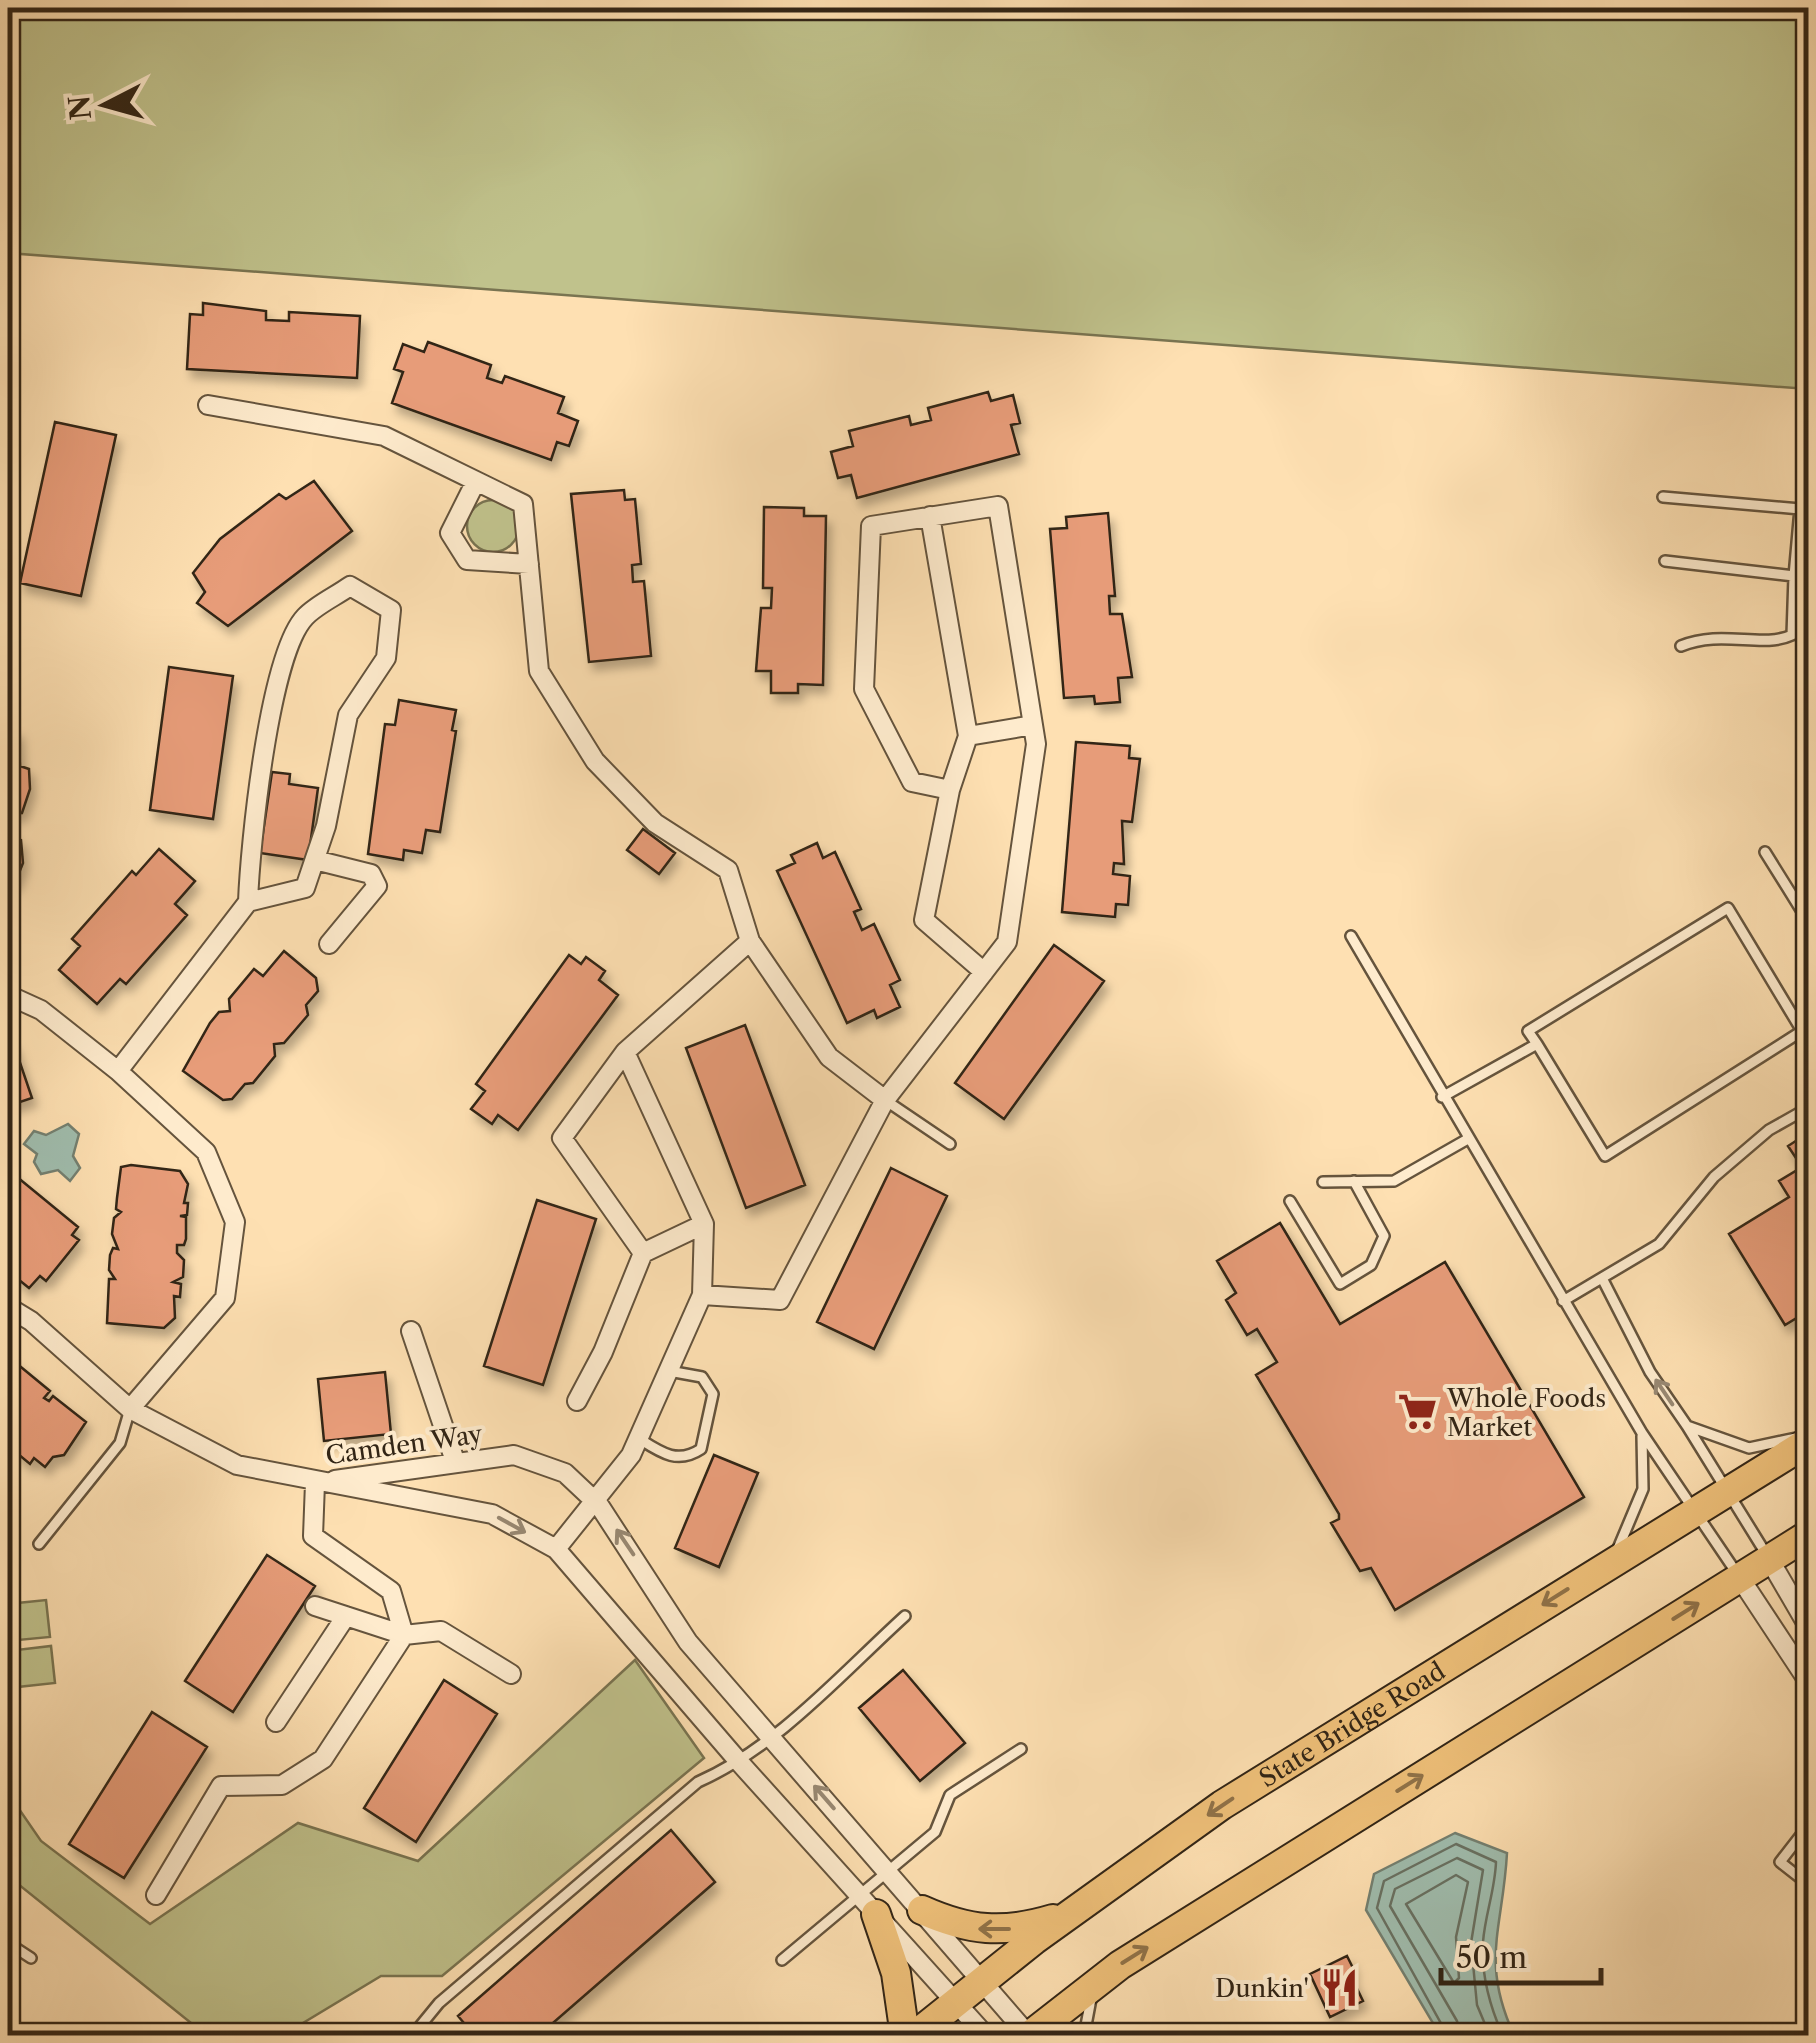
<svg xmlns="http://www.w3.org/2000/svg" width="1816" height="2043" viewBox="0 0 1816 2043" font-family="'Libre Caslon Text',serif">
<defs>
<filter id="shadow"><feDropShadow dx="4.5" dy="8" stdDeviation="5" flood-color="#0004"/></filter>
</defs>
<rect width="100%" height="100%" fill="#fee0b2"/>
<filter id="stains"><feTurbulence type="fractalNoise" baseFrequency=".002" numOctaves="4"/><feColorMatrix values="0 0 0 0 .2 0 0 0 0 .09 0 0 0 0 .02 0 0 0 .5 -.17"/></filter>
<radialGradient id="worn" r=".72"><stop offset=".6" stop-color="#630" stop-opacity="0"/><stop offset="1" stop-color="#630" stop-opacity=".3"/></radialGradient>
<path fill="#c0c28c" stroke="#797451" stroke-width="2.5" d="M8 8H1808V389L8 253Z
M467 526a26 26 0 1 1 52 0a26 26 0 1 1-52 0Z
M46 1600 50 1637 8 1641V1604Z
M51 1646 55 1683 8 1688V1651Z
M635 1660 704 1758 442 1976H381L283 2035H206L8 1876V1793L41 1841 150 1924 298 1823 418 1861Z"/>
<path fill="#a0bdae" stroke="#748071" stroke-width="2.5" d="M68 1124 79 1134 73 1156 80 1168 70 1181 58 1170 41 1174 34 1162 37 1154 24 1144 34 1131 46 1135Z
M1455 1833 1507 1853C1503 1928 1480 1961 1514 2035H1440L1366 1910 1374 1874Z"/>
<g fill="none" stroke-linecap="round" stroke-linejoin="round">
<path stroke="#697162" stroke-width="2.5" d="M1456 1875 1468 1882 1456 1937 1459 1978 1454 1983 1406 1904Z
M1448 2036 1377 1908 1384 1881 1456 1844 1496 1862C1495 1890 1485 1915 1483 1942 1481 1974 1490 2007 1503 2036
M1461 2036 1457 2021 1390 1906 1395 1889 1457 1858 1483 1870 1471 1943 1477 2005 1490 2036"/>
</g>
<path fill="#e79c79" stroke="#322516" stroke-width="2.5" filter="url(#shadow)" d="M203 303 266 311V320L289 321V312L360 316 357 378 187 369 190 314 203 315Z
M428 342 491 365 487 378 502 383 505 376 564 397 558 413 578 421 569 446 557 442 551 460 392 403 403 372 394 369 403 344 424 352Z
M988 392 991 401 1013 395 1020 423 1011 425 1019 454 857 498 851 475 838 478 831 452 853 446 849 431 909 416 911 425 931 420 928 408Z
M55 422 116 435 81 596 20 583Z
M314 481 352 531 228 626 197 603 205 592 193 573 220 539 279 494 286 499Z
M624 490 625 500 635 499 641 564 632 565 633 582 644 581 651 656 589 662 571 494Z
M764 507 804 508V516H826L823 685 798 684V693H771V671H756L761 608H771L772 588H763Z
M1108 513 1115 596H1109L1110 614H1122L1132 677 1118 678 1120 702 1095 704 1094 696 1064 698 1050 529 1067 528 1066 517Z
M169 667 233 676 213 819 150 810Z
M399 700 456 710 452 730 456 731 440 832 426 830 422 853 404 850 403 860 368 854 385 724 395 725Z
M18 730 20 766 29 769 30 789 22 813 10 814 12 836 21 840 23 863 15 883 8 884V731Z
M1076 742 1130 746 1129 758 1140 759 1132 822 1122 821 1124 864 1114 863 1113 874 1130 876 1128 905 1116 904 1115 917 1062 912Z
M272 772 290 774 289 784 318 788 308 860 260 853Z
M643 829 675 853 659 874 627 850Z
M817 843 823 858 835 852 861 909 854 912 862 930 874 924 900 980 890 985 900 1007 877 1018 874 1010 847 1023 777 871 795 863 791 855Z
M159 849 195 881 175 904 187 915 126 984 120 979 97 1004 59 970 80 946 72 939 132 871 136 875Z
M1054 945 1104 981 1004 1119 955 1083Z
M284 951 316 978 318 991 306 1005 308 1015 284 1043 274 1044 275 1056 253 1083 245 1084 232 1099 223 1100 183 1071 210 1023 219 1012 230 1011 229 999 254 969 263 976Z
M569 955 581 964 586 957 605 971 599 980 618 995 518 1130 498 1115 492 1124 471 1109 485 1091 476 1084Z
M745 1025 805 1185 746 1208 686 1048Z
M8 1042H13L32 1098 8 1106Z
M1808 1133V1311L1785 1325 1729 1234 1789 1197 1779 1181 1802 1167 1788 1146Z
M131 1165 180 1171 188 1184 184 1203H188L187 1215 180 1216 186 1217V1239L184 1245H177V1253L184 1260 183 1277 173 1282 181 1284 180 1297 174 1296 175 1318 164 1328 107 1323 109 1279H115L109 1270 110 1255 113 1248 118 1249 112 1234 114 1218 121 1212 116 1209 117 1198 121 1167Z
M891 1168 947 1196 874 1349 817 1322Z
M11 1172 78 1227 72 1235 79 1240 46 1281 40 1276 29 1288 8 1271Z
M537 1200 596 1219 543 1385 484 1366Z
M1280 1223 1340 1324 1445 1262 1584 1497 1395 1610 1371 1568 1360 1571 1331 1523 1339 1519V1514L1256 1375 1277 1362 1257 1329 1247 1335 1226 1300 1236 1293 1217 1261Z
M10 1358 50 1391 44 1398 49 1401 53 1396 86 1422 64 1455 53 1457 45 1467 34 1458 30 1464 12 1449 19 1439 15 1437 8 1441Z
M385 1372 391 1434 324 1441 318 1379Z
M714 1455 758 1473 719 1567 675 1548Z
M267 1555 315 1586 233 1712 185 1681Z
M903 1670 965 1743 920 1781 859 1708Z
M444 1680 497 1714 416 1842 364 1808Z
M152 1712 207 1747 124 1878 69 1844Z
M671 1830 715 1882 538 2036H475L458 2016Z
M1347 1956 1354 1970 1349 1972 1363 2001 1330 2017 1310 1974Z"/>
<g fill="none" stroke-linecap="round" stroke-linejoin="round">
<defs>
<path id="service" d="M1663 497 1800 509 1794 576 1665 561
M1681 646C1722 629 1762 649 1792 635L1794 576
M1765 852 1808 921
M1351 936 1642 1433 1738 1575
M1442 1097 1537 1044 1605 1156 1802 1031 1728 908 1528 1031 1537 1044
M885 1100 950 1144
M1323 1182 1394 1181 1466 1140
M1290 1201 1340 1284 1371 1265 1384 1236 1354 1181
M1602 1278 1650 1372 1687 1426 1749 1448 1796 1438
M1563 1301 1659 1244 1714 1177 1769 1130 1808 1108
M1687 1426 1768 1557
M638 1438C660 1452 677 1465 701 1449L713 1394 702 1377 669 1371
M39 1544 120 1443 130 1409
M1617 1551 1643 1489 1642 1436
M1808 1826 1780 1862 1808 1884
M8 1943 31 1958
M782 1960 935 1832 950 1795 1021 1749
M412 2036 439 2003 698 1782C779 1746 840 1675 905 1616
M1084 2036 1091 1999"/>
<path id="minor" d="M208 405 384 436 523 504 539 671 595 761 655 823 728 870 750 941
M476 481 450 533 467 560 529 564
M930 516 968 736
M950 790 968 736 1033 725
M315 860 371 874 377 886 329 944
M248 902C250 846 269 655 305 617 316 605 336 596 350 586L391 610 386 658 348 715 326 826 305 888 248 902 118 1071 206 1152 235 1222 225 1298 130 1409 237 1465 492 1514 556 1549 740 1763 986 2036
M8 995 41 1010 118 1071
M625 1052 562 1138 643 1253 704 1224
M702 1295 704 1224 625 1052 750 941 829 1057 885 1100
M8 1307 31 1321 130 1409
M411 1331 455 1461
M577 1401 603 1352 643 1253
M335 1480 514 1455 565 1473 599 1505 688 1642 1029 2036
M556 1549 631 1455 702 1295 780 1300 885 1100 1007 942 1036 744 998 506 871 526 864 689 912 782 950 790 924 920 984 972
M1769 1559 1808 1626
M1740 1578 1808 1681
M315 1606 404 1635 441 1631 511 1674
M276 1722 346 1616
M156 1895 221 1786 282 1785 323 1759 404 1635 391 1591 313 1536 315 1483"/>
<g id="trunk">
<path d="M922 1910C969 1931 1003 1934 1053 1919"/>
<path d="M876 1914 896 1973 905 2036"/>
<path id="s1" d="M914 2036 1034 1940 1222 1805 1808 1442"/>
<path d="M1029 2036 1120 1965 1808 1535"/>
</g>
</defs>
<use href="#service" stroke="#65543d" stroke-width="14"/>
<use href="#minor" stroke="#65543d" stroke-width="22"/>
<use href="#trunk" stroke="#322516" stroke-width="32"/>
<use href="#service" stroke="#feebcd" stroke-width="9"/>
<use href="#minor" stroke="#feebcd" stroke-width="18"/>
<use href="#trunk" stroke="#efc079" stroke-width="28"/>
</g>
<defs><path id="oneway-shaft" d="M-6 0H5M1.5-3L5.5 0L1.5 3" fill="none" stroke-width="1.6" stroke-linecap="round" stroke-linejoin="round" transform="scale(2.5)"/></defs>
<g stroke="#988872">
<use href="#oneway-shaft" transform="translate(1664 1392) rotate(-124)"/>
<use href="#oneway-shaft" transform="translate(512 1525) rotate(29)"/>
<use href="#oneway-shaft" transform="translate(625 1542) rotate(-124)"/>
<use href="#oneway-shaft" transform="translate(824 1797) rotate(-131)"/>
</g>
<g stroke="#907248">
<use href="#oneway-shaft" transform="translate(1555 1597) rotate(148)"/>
<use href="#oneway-shaft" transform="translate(1686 1611) rotate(-32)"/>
<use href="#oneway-shaft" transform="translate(1410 1783) rotate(-32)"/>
<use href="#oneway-shaft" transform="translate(1220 1807) rotate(146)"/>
<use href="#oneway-shaft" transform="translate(994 1929) rotate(180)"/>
<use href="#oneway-shaft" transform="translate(1135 1955) rotate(-32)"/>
</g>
<defs>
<symbol id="supermarket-bare" viewBox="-9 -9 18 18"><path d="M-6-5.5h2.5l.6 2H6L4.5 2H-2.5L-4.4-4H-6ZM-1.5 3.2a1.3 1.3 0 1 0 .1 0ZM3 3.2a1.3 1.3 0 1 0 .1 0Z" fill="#8f2418" stroke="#feebcd" stroke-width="2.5" paint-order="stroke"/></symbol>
<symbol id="restaurant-bare" viewBox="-9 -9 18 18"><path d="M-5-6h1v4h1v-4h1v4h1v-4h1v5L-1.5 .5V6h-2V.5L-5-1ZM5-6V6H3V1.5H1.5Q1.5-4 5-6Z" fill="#8f2418" stroke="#feebcd" stroke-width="2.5" paint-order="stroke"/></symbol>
</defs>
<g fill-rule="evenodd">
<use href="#supermarket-bare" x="1390" y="1384" width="55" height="55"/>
<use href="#restaurant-bare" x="1312" y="1960" width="55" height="55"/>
</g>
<g text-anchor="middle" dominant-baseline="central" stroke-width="8" stroke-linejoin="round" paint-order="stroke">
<g font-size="25" fill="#322516" stroke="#feebcd" text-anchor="start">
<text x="1447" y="1398">Whole Foods<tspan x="1447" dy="29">Market</tspan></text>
<text x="1309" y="1988" text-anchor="end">Dunkin'</text>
</g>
<g font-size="25" fill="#322516" stroke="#feebcd">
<text transform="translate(404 1445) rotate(-8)">Camden Way</text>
<text stroke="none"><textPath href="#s1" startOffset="538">State Bridge Road</textPath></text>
</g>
</g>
<rect width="1816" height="2043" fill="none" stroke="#fee0b2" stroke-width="40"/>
<rect x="10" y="10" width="1796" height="2023" fill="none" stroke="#322516" stroke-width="5"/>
<rect x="20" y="20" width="1776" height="2003" fill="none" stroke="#322516" stroke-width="2.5"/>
<g transform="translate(105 105) rotate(264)" stroke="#feebcd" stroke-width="8" paint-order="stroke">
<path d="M0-8L18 38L0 25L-18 38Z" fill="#322516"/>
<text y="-15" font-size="28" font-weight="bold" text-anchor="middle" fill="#322516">N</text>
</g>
<path d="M1441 1968v15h160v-15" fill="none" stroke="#322516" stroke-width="5"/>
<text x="1456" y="1968" font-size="30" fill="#322516" stroke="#feebcd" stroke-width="8" paint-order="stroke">50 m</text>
<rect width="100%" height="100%" filter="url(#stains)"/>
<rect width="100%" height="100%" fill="url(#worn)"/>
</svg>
